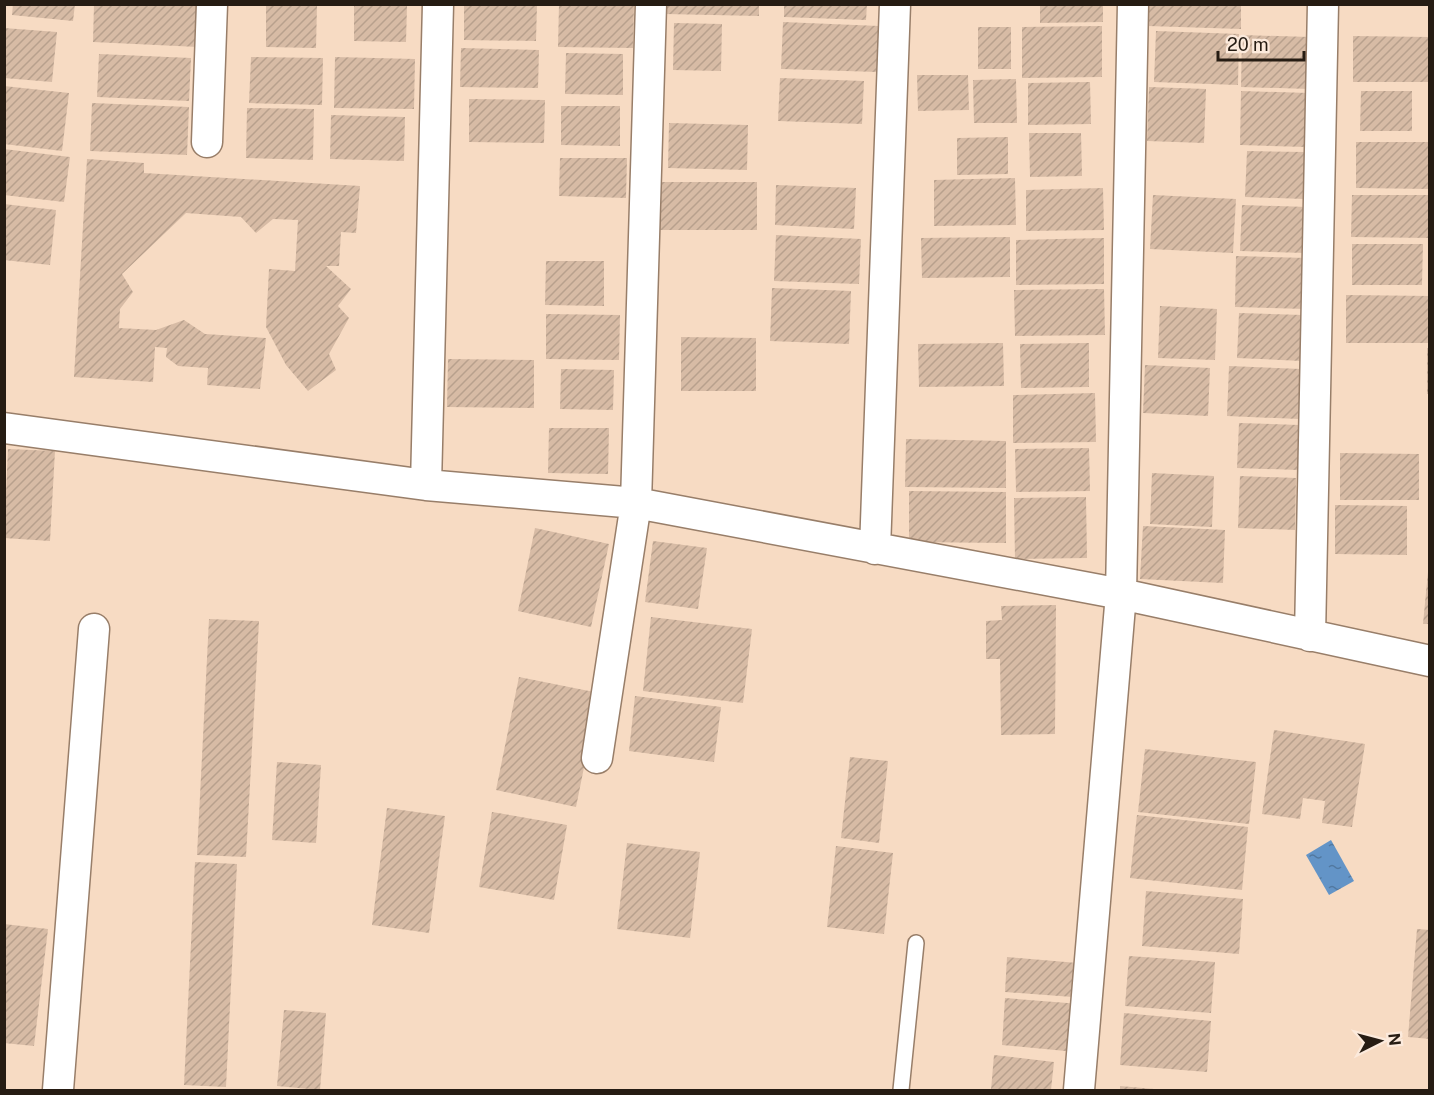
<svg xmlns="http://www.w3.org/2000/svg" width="1434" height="1095" viewBox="0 0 1434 1095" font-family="'Public Sans',sans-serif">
<defs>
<pattern id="water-ripples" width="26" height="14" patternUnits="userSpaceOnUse" patternTransform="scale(1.5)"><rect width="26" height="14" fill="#6394c7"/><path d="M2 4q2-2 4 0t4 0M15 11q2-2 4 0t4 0" fill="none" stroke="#5178a0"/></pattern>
<pattern id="building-hatch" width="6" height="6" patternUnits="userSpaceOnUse" patternTransform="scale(1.5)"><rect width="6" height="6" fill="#d7bba5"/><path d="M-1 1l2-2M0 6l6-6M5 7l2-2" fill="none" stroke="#b8a08d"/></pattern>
</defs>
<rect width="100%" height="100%" fill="#f7dbc3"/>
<path fill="url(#water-ripples)" d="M1331 840 1354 881 1329 895 1306 855Z"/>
<path fill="url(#building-hatch)" d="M13 4H75L73 21 12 15Z
M94 4H200L198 47 93 42Z
M266 4 317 5 316 48 266 47Z
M464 4H537L536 41 464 40Z
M559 4H634L633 48 558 47Z
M665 4H759V16L665 14Z
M784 4H867L866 20 784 17Z
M1040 4H1103V22L1040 23Z
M1149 4H1241V29L1148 26Z
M354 5 407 6 406 42 354 41Z
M783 22 879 26 877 72 781 69Z
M674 23 722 24 721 71 673 70Z
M1102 26V77L1022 78V27Z
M978 27H1011V69H978Z
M4 28 57 32 52 82 4 78Z
M1156 31 1239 34 1238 85 1154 82Z
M1242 35 1310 37 1309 89 1241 87Z
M1353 36 1430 37V82H1353Z
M461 48 539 50 538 88 460 87Z
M566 53 623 54V95L565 94Z
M99 54 191 58 189 101 97 97Z
M251 57 323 58 322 105 249 103Z
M335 57 415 59 414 109 334 108Z
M917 75H968L969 110 918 111Z
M780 78 864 81 862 124 778 121Z
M1016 79 1017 123H974L973 80Z
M1090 82 1091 124 1028 125V83Z
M4 86 69 93 62 151 4 144Z
M1149 87 1206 89 1204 143 1147 141Z
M1241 91 1308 93 1306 147 1240 145Z
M1361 91H1412V131H1360Z
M469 99 545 100 544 143 469 142Z
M92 103 189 107 187 155 90 151Z
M561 106H620V146L561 145Z
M247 108 314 109 313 160 246 158Z
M331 115 405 117 404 161 330 159Z
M669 123 748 125 747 170 668 168Z
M1029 133H1081L1082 176 1030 177Z
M1008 137V174L957 175V138Z
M1356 142H1430V189L1356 188Z
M4 149 70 157 64 202 4 195Z
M1247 151 1305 152 1304 199 1245 197Z
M560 158H627L626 198 559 196Z
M87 159 144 163V173L360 186 356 233 341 232 339 266H326L351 289 338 306 349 318 329 354 336 370 308 391 286 365 266 327 269 269 295 271 298 220 273 219 256 233 241 217 186 213 122 274 133 292 120 309 119 328 156 330 184 320 205 334 266 338 260 389 207 385 208 368 178 366 166 357 167 348 155 347 153 382 74 377Z
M1015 178 1016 225 934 226V180Z
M658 182H757V230H658Z
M776 185 856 188 854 229 775 225Z
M1103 188 1104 230 1026 231V190Z
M1153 195 1236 199 1233 253 1150 249Z
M1352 195H1430V238L1351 237Z
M4 204 56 210 50 265 4 260Z
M1242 205 1307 207 1306 253 1240 251Z
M776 235 861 239 859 284 774 281Z
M1010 237V277L922 278 921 238Z
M1104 238V284L1016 285V240Z
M1352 244H1423L1422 285H1352Z
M1236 256 1307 258 1306 309 1235 307Z
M546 261H604V306L545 305Z
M772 288 851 291 849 344 770 341Z
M1104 289 1105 335 1015 336 1014 290Z
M1346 295 1430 296V343H1346Z
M1160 306 1217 309 1215 360 1158 358Z
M1239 313 1303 315 1302 361 1237 358Z
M546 314 620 315 619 360 546 359Z
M681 337 756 338V391H681Z
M1003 343 1004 386 919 387 918 344Z
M1089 343V387L1021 388 1020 344Z
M1427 348H1430V394H1427Z
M448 359 534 360V408L447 407Z
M1145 365 1210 368 1208 416 1143 413Z
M1229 366 1301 369 1299 419 1227 416Z
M561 369 614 370 613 410 560 409Z
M1095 393 1096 442 1013 443V395Z
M1239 423 1299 425 1298 470 1237 468Z
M549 428H609L608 474 548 473Z
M906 439 1006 441V488L905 487Z
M1089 448 1090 491 1016 492 1015 449Z
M8 449 55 451 50 541 4 538Z
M1340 453 1419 454V500H1340Z
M1152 473 1214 476 1212 527 1150 524Z
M1240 476 1296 478 1295 530 1238 528Z
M909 491 1006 492V543L909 542Z
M1086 497 1087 558 1015 559 1014 498Z
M1335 505 1407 506V555L1335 554Z
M1143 526 1225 530 1223 583 1140 579Z
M535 528 609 544 591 627 518 611Z
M653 541 707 548 698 609 645 602Z
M1428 572H1430V624H1423Z
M1056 605 1055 734 1001 735 1000 659H986V621L1002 620 1001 606Z
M651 617 752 629 743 703 643 691Z
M209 619 259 621 246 857 197 855Z
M519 677 599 693 576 807 496 790Z
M635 696 721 707 714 762 629 751Z
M1274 730 1365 744 1352 827 1322 823 1325 801 1303 798 1300 819 1262 814Z
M1145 749 1256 762 1249 824 1138 812Z
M850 757 888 761 879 843 841 838Z
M277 762 321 765 316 843 272 840Z
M387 808 445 816 429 933 372 925Z
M492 812 567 825 554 900 479 887Z
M1137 815 1248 827 1242 890 1130 878Z
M627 843 700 852 690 938 617 929Z
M836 846 893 853 884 934 827 927Z
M195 862 237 864 226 1087 184 1085Z
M1146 891 1243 899 1239 954 1142 946Z
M4 924 48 929 34 1046 4 1043Z
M1417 929 1430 930V1039L1408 1037Z
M1129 956 1215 962 1211 1013 1125 1006Z
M1007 957 1089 964 1086 998 1005 992Z
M1005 998 1080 1004 1076 1052 1002 1045Z
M284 1010 326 1013 320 1090 277 1086Z
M1124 1013 1211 1021 1207 1072 1120 1065Z
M994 1055 1054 1062 1051 1090H991Z
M1120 1086 1154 1089V1090H1120Z"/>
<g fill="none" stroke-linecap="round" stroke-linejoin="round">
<defs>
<path id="lane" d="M901 1090 916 943"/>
<path id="street" d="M207 142 212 4
M4 428 426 485 636 503 1121 594 1430 661
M426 485 438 4
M875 549 895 4
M1310 636 1323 4
M597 758 636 503 651 4
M58 1090 94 629
M1079 1090 1121 594 1133 4"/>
</defs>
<use href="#lane" stroke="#987e69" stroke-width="18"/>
<use href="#street" stroke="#987e69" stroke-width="33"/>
<use href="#lane" stroke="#fff" stroke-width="15"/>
<use href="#street" stroke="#fff" stroke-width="30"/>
</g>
<rect width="1434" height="1095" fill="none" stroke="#261c13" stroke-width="12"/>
<g transform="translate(1380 1041) rotate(84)" stroke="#fceadc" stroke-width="4.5" paint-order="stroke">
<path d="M0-4.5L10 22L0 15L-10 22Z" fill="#261c13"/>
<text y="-9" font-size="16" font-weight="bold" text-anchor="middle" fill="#261c13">N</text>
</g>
<path d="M1218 51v9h86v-9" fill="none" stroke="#261c13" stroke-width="3"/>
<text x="1227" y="51" font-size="18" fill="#261c13" stroke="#fceadc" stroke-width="4.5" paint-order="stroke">20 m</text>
</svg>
